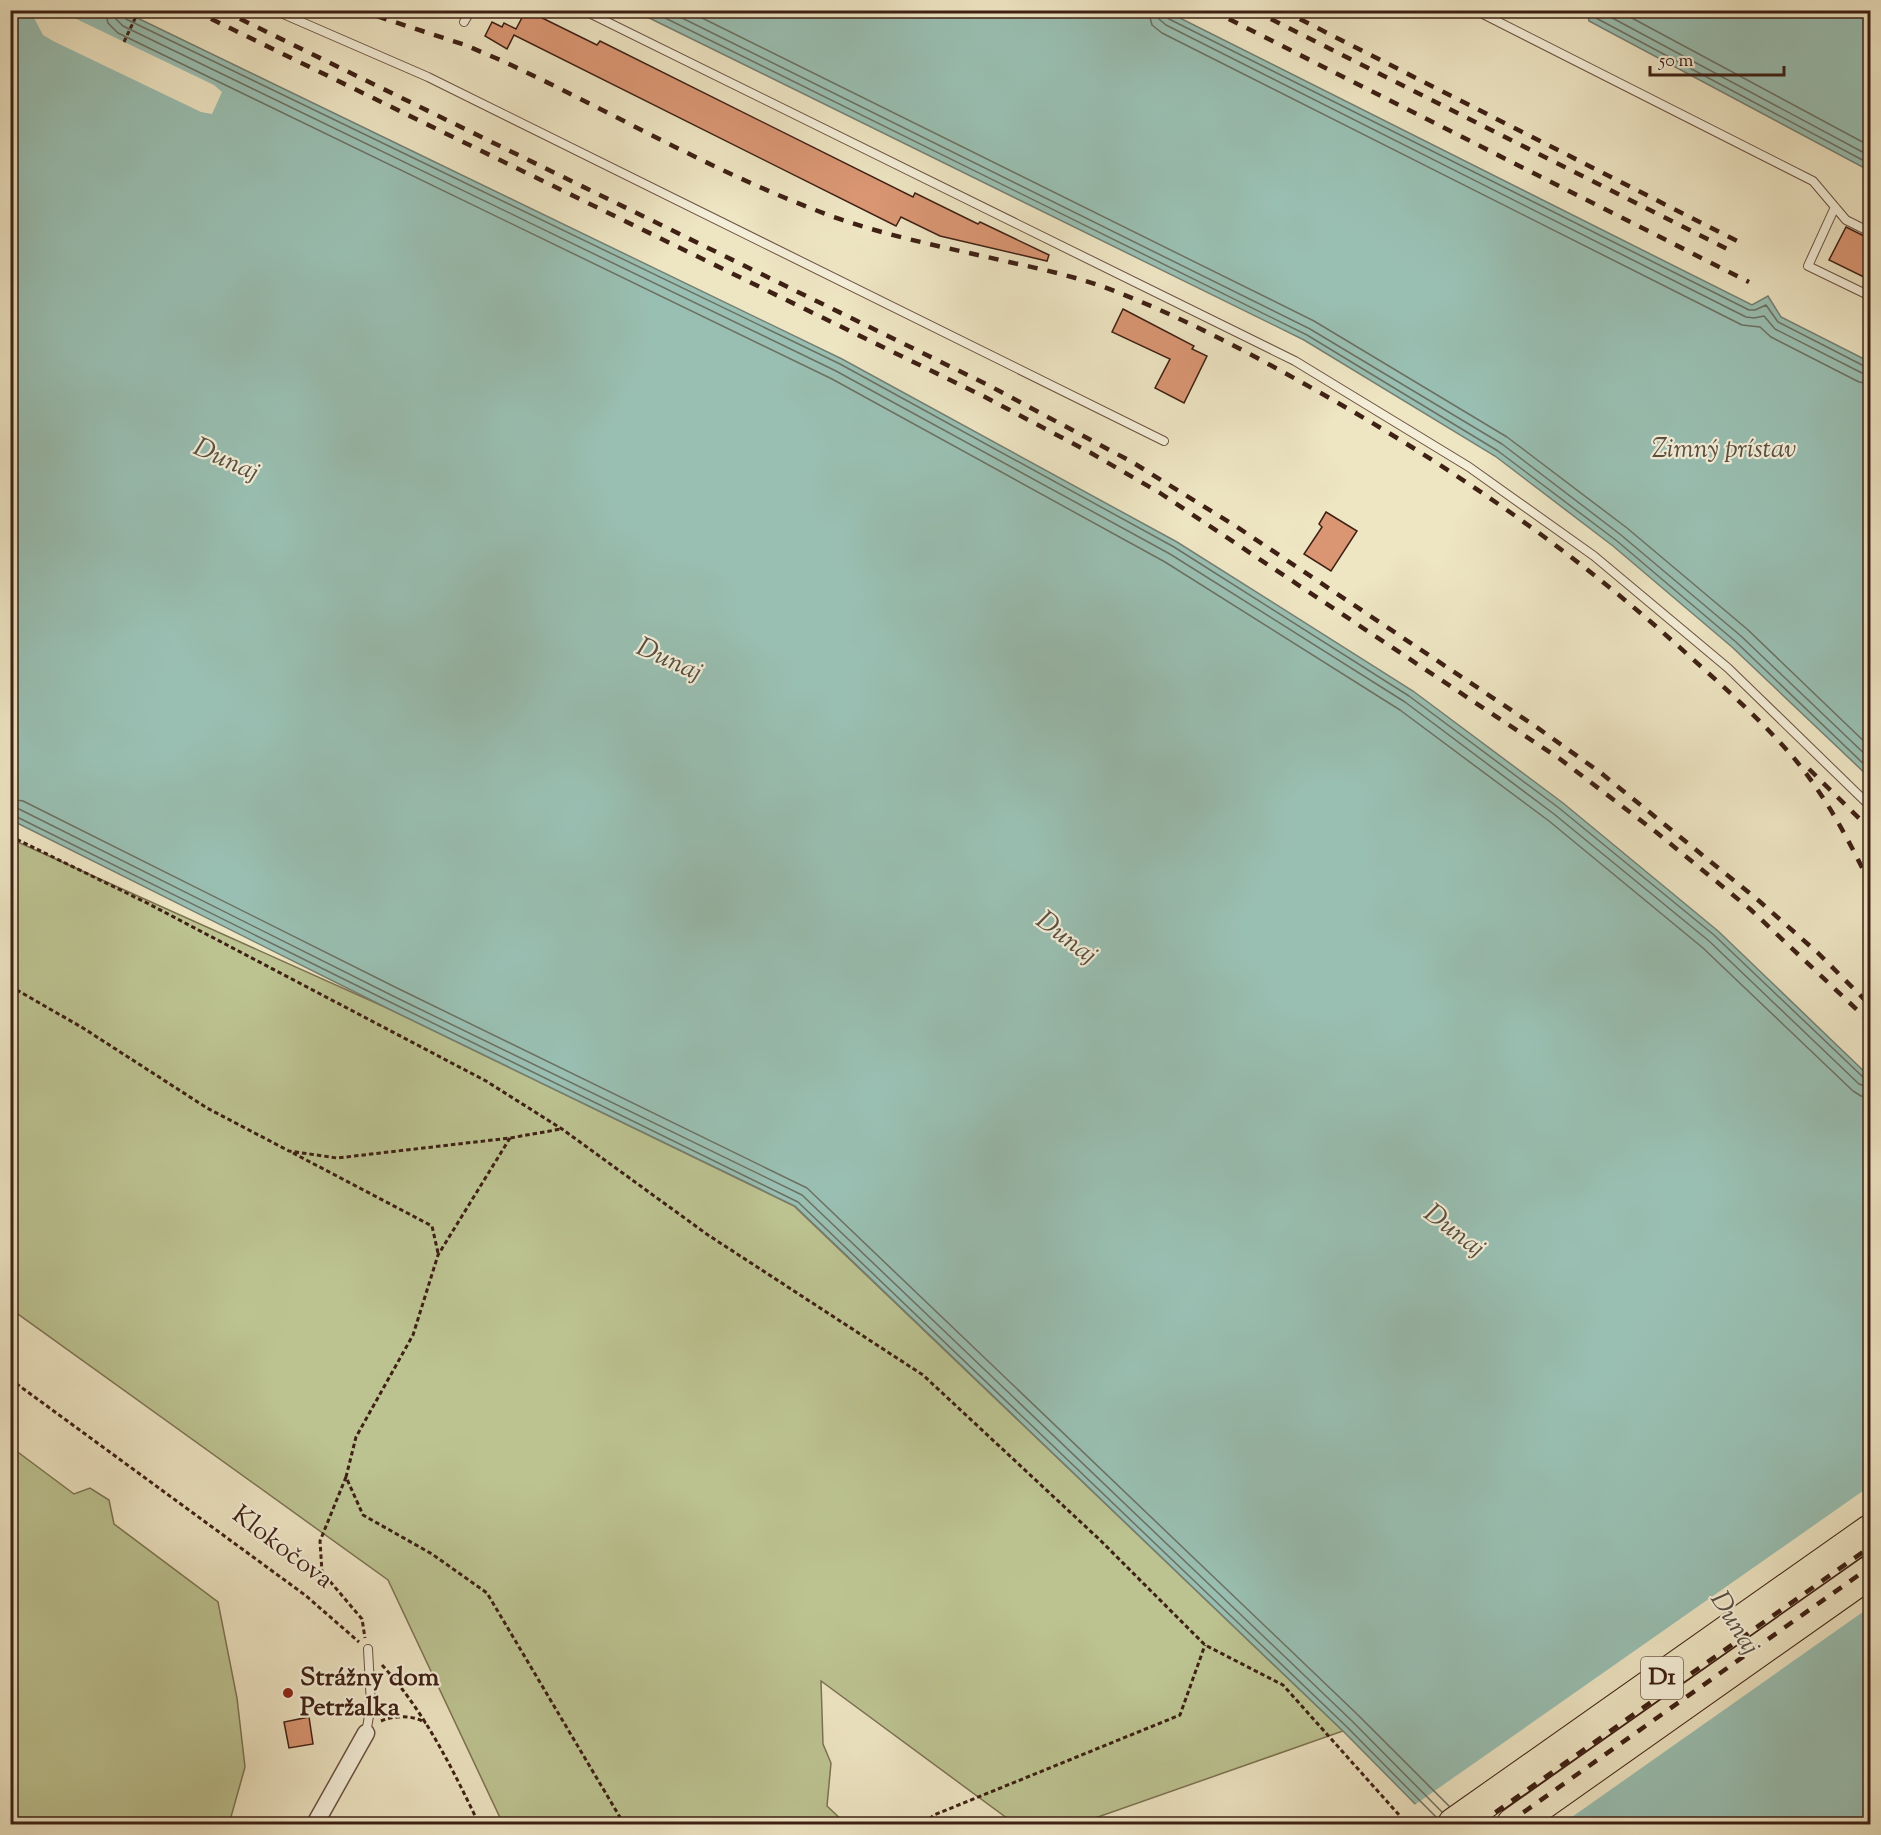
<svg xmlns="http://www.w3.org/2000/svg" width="1881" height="1835" viewBox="0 0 1881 1835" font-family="'Sorts Mill Goudy',serif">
<rect width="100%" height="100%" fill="#eee5c3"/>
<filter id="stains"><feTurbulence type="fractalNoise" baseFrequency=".00333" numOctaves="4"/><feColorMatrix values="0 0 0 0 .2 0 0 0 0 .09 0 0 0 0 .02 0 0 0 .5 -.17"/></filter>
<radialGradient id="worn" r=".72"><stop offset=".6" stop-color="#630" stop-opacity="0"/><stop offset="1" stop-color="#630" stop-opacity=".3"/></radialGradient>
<path fill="#bcc391" stroke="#7d7252" stroke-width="1.5" d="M11 839 387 1008 794 1206 1343 1731 1078 1824H1015L821 1681 823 1744 831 1763 827 1806 846 1824H503L388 1580 11 1309Z
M11 1447 74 1494 90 1488 109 1500 114 1524 218 1602 237 1698 245 1767 229 1824H11Z"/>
<path fill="#99bfb2" stroke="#757f73" stroke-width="1.5" d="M10 11H123L842 359 1177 542 1413 691 1563 803 1718 931 1870 1077V1824H1435L1343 1731 795 1206 387 1008 11 820Z
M635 11H1166L1752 305 1768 296 1781 317 1870 362V778L1732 647 1613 546 1495 456 1304 340Z
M1587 11H1870V171L1589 21Z"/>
<path fill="#eee5c3" d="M55 11 66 14 214 85 222 92 212 114 201 112 53 41 43 35 31 12Z
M1870 1486V1607L1562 1824H1431L1413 1806Z"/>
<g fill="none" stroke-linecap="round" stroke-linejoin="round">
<path stroke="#6c7063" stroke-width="1.5" d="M105 10 108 23 118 33 832 379 1165 562 1400 710 1549 821 1703 948 1853 1091 1861 1096 1870 1097
M115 10 116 19 123 26 836 371 1170 554 1405 702 1554 814 1709 941 1859 1084 1870 1088
M122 10 123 15 126 19 840 364 1174 547 1409 696 1559 808 1714 935 1864 1078 1870 1080
M649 10 1307 335 1498 451 1617 541 1736 642 1870 770
M666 10 1310 329 1502 444 1621 535 1741 636 1870 759
M686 10 1314 321 1507 437 1627 528 1747 629 1870 747
M1148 10 1152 25 1162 33 1742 325 1760 327 1771 337 1859 382 1870 384
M1157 10 1159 19 1166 25 1746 317 1754 318 1764 316 1775 329 1862 373 1870 375
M1165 10 1166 15 1169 19 1749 310H1755L1766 305 1778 322 1866 367H1870
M1593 10 1596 18 1870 164
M1601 10 1603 13 1870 156
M1617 10 1870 146
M10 799 23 801 397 988 807 1188 1358 1715 1449 1806
M10 808 19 809 393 996 802 1195 1352 1721 1442 1812
M10 815 15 816 390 1002 798 1202 1347 1727 1438 1819"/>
</g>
<path fill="#da9673" stroke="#3e2014" stroke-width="1.5" d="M526 10 597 45 600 41 913 197 915 193 978 224 980 222 1049 255 1047 261 940 236 901 217 896 226 514 35 507 49 485 36 492 22 502 27 504 23 516 29Z
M1846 227 1870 239V280L1829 260Z
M1123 309 1194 346 1192 349 1207 356 1184 403 1155 388 1170 359 1112 332Z
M1326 512 1357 531 1331 571 1304 554 1322 527 1319 524Z
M309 1717 313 1744 289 1748 284 1722Z"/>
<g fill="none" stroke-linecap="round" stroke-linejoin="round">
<defs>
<path id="lane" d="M274 10 428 77 1164 441
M583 10 1295 361 1469 467 1594 556 1728 668 1870 806
M1475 10 1813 181 1846 220 1870 232
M464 22 471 10
M1835 207 1808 266 1870 296
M366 1733 371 1705 368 1649"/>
<path id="street" d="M315 1824 366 1733"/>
<path id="highway" d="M1454 1824 1870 1531
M1513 1824 1870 1572"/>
</defs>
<use href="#lane" stroke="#6a5140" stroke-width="10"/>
<use href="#street" stroke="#6a5140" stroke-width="19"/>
<use href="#highway" stroke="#3e2014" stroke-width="34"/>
<path stroke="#3e2014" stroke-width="3" stroke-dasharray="4.5 3" stroke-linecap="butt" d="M124 42 139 10
M10 836 147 903 486 1081 562 1129 708 1235 923 1375 1100 1540 1205 1645 1283 1685 1400 1816
M10 986 83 1028 207 1108 289 1151 337 1158 510 1138 561 1129
M510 1138 438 1255 413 1335 356 1437 346 1477 363 1515 432 1554 487 1593 624 1824
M293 1153 432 1226 438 1253
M10 1379 305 1595 359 1642
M346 1477 320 1541 322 1572 362 1619 365 1638
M382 1665C425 1712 452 1768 479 1824
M381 1721C395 1715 413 1715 426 1723
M924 1824 934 1815 1180 1715 1205 1645
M1422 1824 1430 1819"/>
<use href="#lane" stroke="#f4eed8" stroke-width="8"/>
<use href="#street" stroke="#f4eed8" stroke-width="16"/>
<use href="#highway" stroke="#eee5c3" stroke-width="32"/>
<path stroke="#3e2014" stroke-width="4.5" stroke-dasharray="10 10" stroke-linecap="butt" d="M193 10 983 396 1091 453 1160 493 1560 759 1656 832 1750 909 1870 1022
M222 10 988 385 1132 462 1237 527 1535 726 1601 773 1758 900 1818 953 1870 1005
M358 10 465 45 498 59C605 108 707 169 818 211 879 235 944 247 1009 262 1041 269 1073 276 1104 287 1184 317 1259 358 1333 400 1462 474 1577 554 1687 654 1724 687 1761 720 1793 757 1825 795 1849 840 1870 884
M1211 10 1749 282
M1253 10 1733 252
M1282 10 1741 243
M1809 769 1870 829
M1479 1824 1870 1547
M1507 1824 1870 1567"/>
</g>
<circle fill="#8f2418" stroke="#f4eed8" stroke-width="2" cx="288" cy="1693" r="6"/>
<g text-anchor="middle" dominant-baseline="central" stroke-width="4.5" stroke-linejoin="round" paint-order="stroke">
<rect fill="#f4eed8" stroke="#755e4f" stroke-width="1.5" x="1641" y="1657" width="42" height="42" rx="4.5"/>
<g font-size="24" font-weight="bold" fill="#3e2014">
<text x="1662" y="1678">D1</text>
</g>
<g font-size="26" fill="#3e2014" stroke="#f4eed8">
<text transform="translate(282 1548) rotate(37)">Klokočova</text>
</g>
<g font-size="26" font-weight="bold" fill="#3e2014" stroke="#f4eed8" text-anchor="start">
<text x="300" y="1678">Strážny dom<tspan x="300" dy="30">Petržalka</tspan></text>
</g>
<g font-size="27" font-style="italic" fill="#595043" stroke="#f4eed8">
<text x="1724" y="450">Zimný prístav</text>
<text transform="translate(226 461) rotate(24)">Dunaj</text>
<text transform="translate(669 661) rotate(24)">Dunaj</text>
<text transform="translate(1066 939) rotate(37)">Dunaj</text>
<text transform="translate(1454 1232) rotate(37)">Dunaj</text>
<text transform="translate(1734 1624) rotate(58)">Dunaj</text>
</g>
</g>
<rect width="1881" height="1835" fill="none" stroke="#eee5c3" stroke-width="36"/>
<rect x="12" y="12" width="1857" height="1811" fill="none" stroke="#3e2014" stroke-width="3"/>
<rect x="18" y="18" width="1845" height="1799" fill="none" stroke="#3e2014" stroke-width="1.5"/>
<path d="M1650 66v9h134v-9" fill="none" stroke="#3e2014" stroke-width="3"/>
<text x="1659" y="66" font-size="18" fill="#3e2014" stroke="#f4eed8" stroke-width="4.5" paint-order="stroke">50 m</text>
<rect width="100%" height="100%" filter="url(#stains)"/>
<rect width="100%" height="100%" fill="url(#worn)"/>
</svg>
